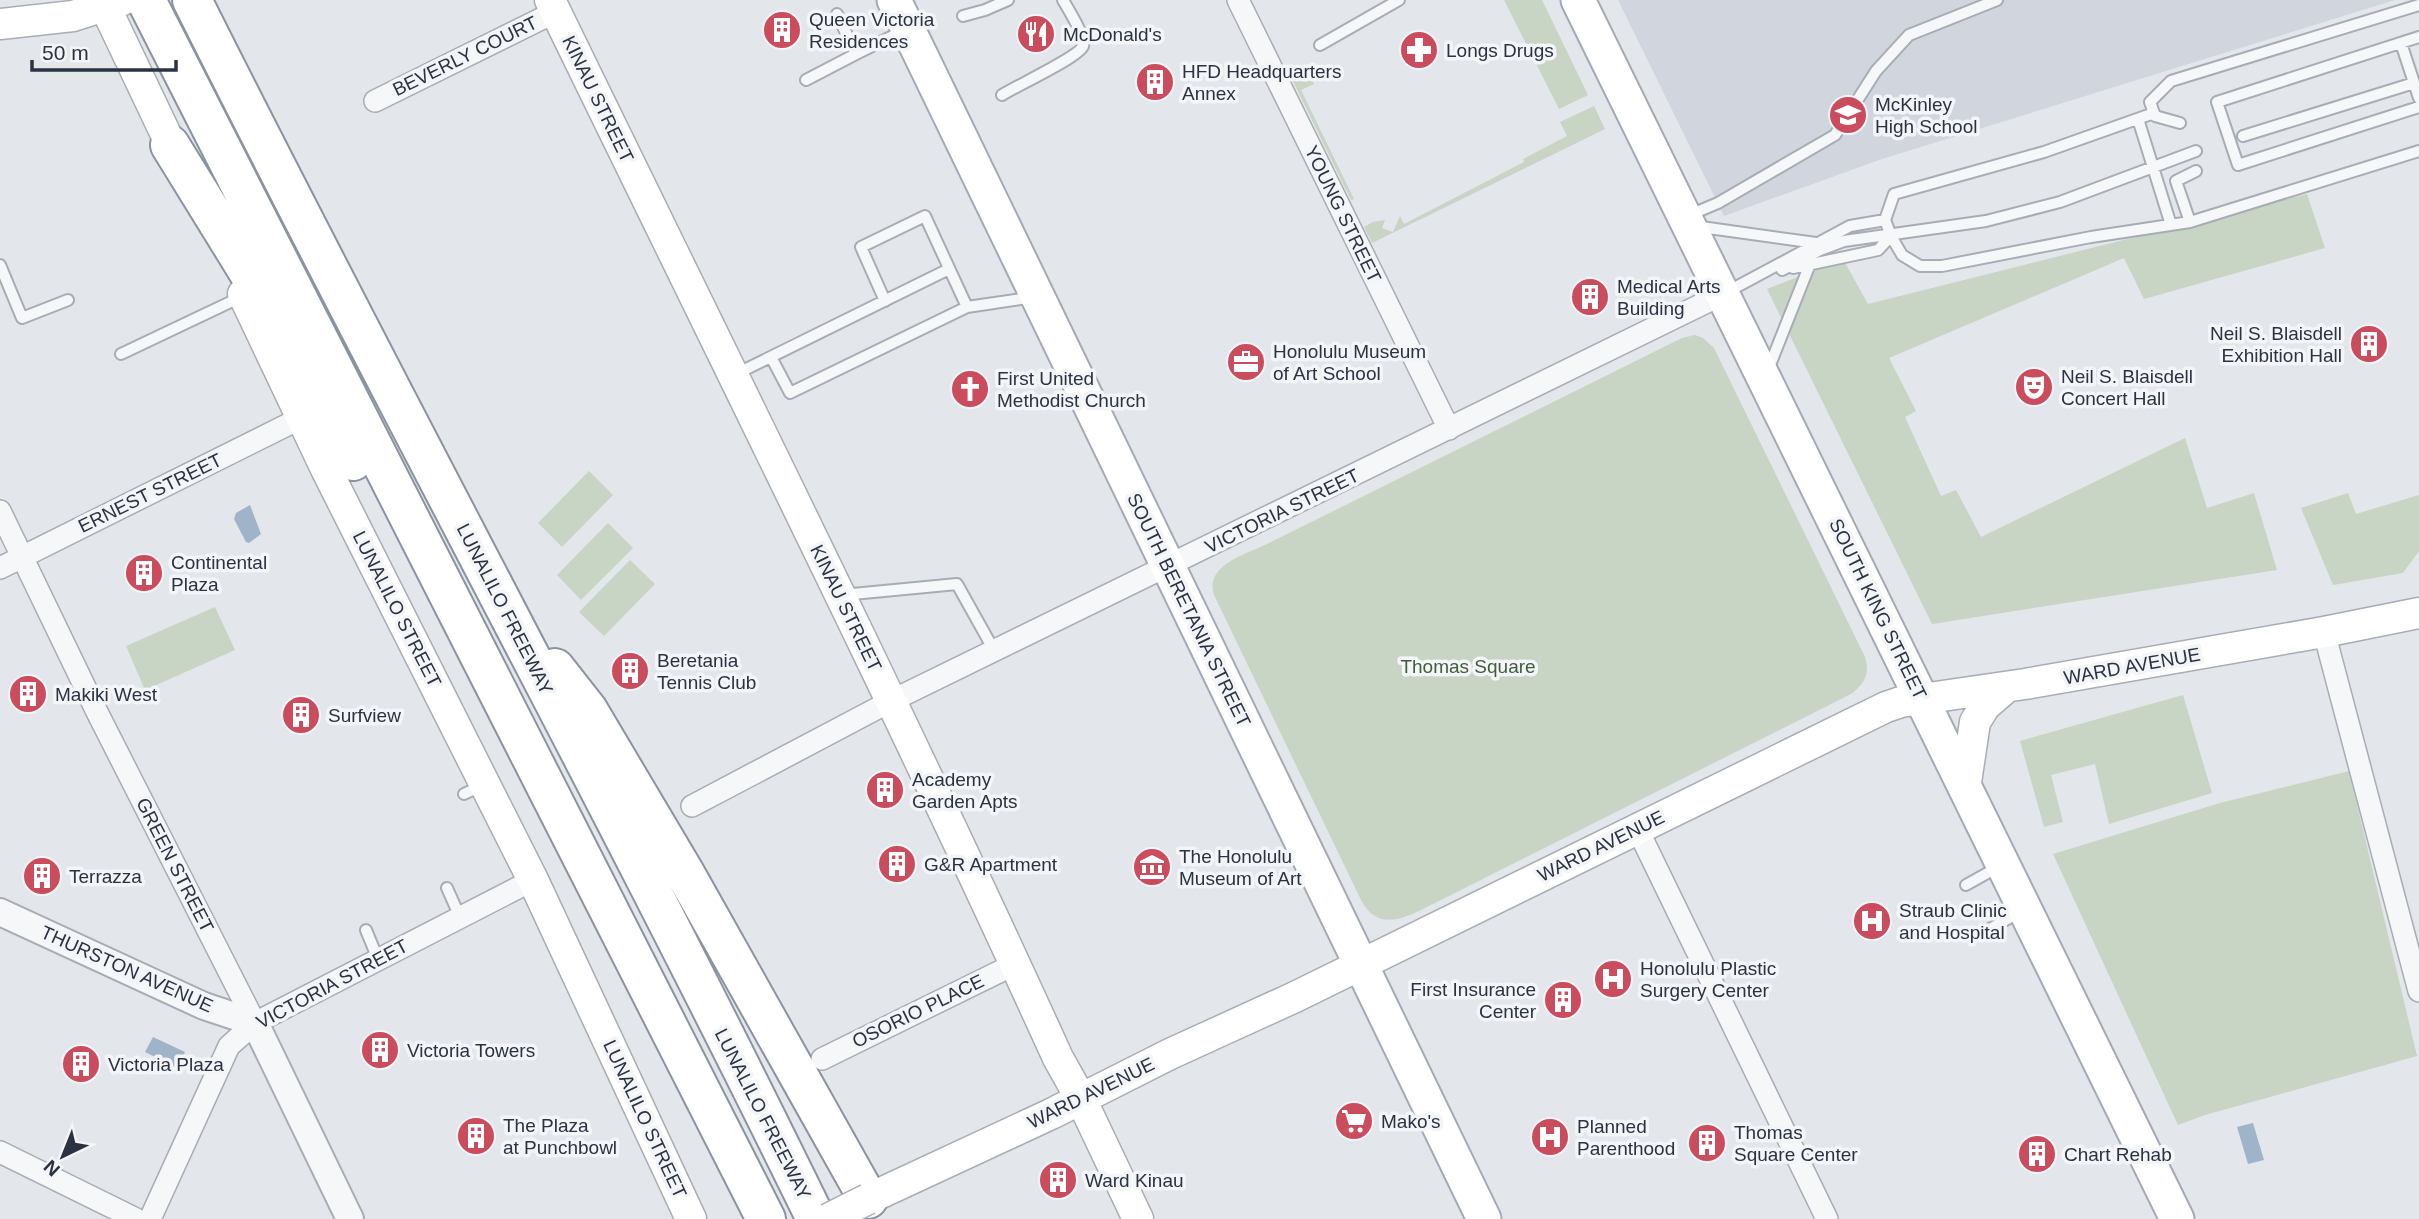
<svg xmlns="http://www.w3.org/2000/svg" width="2419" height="1219" viewBox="0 0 2419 1219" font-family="Helvetica,sans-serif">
<rect width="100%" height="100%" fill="#e3e6eb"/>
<path fill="#d1d5dd" d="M1618 0H2395L1882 159 1724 216Z"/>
<path fill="#c8d4c4" d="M1504 0H1542L1588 95 1559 109Z
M1307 69 1314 84 1301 90 1354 199 1351 200 1291 77Z
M1594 106 1605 129 1372 243 1364 227 1373 222 1385 220 1382 228 1393 232 1400 216 1404 224 1524 162 1523 159 1567 136 1560 122Z
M2307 194 2325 248 2144 299 2124 258 1889 358 1916 411 1905 417 1941 496 1956 490 1981 537 2185 438 2207 508 2254 493 2277 570 1932 624 1767 289 1843 259 1868 304Z
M1695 335 1703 338 1714 348 1865 657C1870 673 1865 684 1851 694L1439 901C1413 913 1382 936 1362 902L1214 595C1204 565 1247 554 1267 544L1682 338Z
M589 471 613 495 562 547 538 523Z
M2348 493 2356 514 2419 495V551L2403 573 2333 585 2301 508Z
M608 523 633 548 581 600 557 575Z
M630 560 655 584 604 636 579 612Z
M215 607 235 650 145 690 126 646Z
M2183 695 2212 793 2109 824 2095 764 2051 775 2063 822 2044 827 2020 741Z
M2349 771 2417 1056 2205 1115 2178 1125 2053 854 2220 803Z"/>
<path fill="#9fb3c9" d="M250 505 261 534 249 543 246 542 234 519 236 513Z
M153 1037 185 1052 178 1068 145 1052Z
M2253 1123 2264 1160 2248 1164 2237 1127Z"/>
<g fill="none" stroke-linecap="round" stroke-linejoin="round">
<defs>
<path id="service" d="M837 14 856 54 905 30
M963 16 985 10 1008 0
M2419 37 2217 102 2238 165 2419 107
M2401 43 2419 98
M1320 45 1399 0
M806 80 856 54
M1002 95C1016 86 1079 57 1083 46 1086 37 1068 9 1063 0
M2154 113 2044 152 1894 194 1885 220 1891 236 1902 255 1920 266H1942L2091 237 2190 222
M2138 119 2171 225
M2180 123 2155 116 2150 102 2171 81 2419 5
M2243 136 2414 83
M2196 171 2176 181 2190 222 2419 151
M1687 216 1718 203 1835 135 1876 71 1909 35 1997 0
M1694 226 1816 243
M0 265 22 318 68 300
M1793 268 1878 250 1891 236
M1782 270 1820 250 1844 241 1986 221 2060 202 2196 151
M1725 293 1850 226 1885 220
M885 301 861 247 925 216 967 307
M121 354 241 297
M771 357 790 393 967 307 1035 297
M1768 370 1810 264
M734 375 949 269
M842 595 957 584 995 652
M464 794 483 785
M1966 885 2000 866
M447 888 460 917
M366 930 378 959
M1988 930 2022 911"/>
<path id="minor" d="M1238 0 1449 429
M375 101 555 12
M0 511 97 712 255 1023
M0 568 301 418
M2324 632 2419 991
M692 806 891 701 1723 294
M1637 828 1827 1219
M822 1059 1015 964
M0 1152 136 1219
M150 1219 229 1046 255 1023 533 880"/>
<path id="tertiary" d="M0 912 204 1006 255 1023 350 1219"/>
<path id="secondary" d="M102 0 180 164
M550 0C721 352 896 702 1058 1058L1081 1099 1138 1219
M0 24 73 16 123 0
M243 294 326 469 533 880 691 1219
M1965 789 1975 722 1985 706 2007 687
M868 1199 1051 1114 1170 1054 1295 997 1886 707 1901 702 2025 684 2324 632 2419 613"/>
<path id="primary" d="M894 0 1484 1219
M1578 0 2177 1219"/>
<path id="motorway" d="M146 0 766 1219
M192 0C396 408 616 809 816 1219
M170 145 260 291 353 461
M555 668 588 710 686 875 868 1199"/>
</defs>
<use href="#service" stroke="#a8adb5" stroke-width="14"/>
<use href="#minor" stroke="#a8adb5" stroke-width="24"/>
<use href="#tertiary" stroke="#a8adb5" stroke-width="30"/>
<use href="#secondary" stroke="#a8adb5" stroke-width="33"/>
<use href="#primary" stroke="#a3aab6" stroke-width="37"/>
<use href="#motorway" stroke="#8b93a1" stroke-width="42"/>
<use href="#service" stroke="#f6f7f9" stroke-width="10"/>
<use href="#minor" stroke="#f6f7f9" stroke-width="21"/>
<use href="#tertiary" stroke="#f6f7f9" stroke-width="26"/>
<use href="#secondary" stroke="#fff" stroke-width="30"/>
<use href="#primary" stroke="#fff" stroke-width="33"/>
<use href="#motorway" stroke="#fff" stroke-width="38"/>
<defs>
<path id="secondary-bridge" d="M828 1219 868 1199"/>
</defs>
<use href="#secondary-bridge" stroke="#a8adb5" stroke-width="33" stroke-linecap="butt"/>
<use href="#secondary-bridge" stroke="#fff" stroke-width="30"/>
</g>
<defs>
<symbol id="building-disc" viewBox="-11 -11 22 22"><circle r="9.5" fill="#cb4c5c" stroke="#f3f5f8"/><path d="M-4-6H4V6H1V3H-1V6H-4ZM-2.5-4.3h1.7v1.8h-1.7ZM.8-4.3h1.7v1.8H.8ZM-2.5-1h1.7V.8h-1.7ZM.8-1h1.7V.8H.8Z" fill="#fff"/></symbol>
<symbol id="restaurant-disc" viewBox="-11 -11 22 22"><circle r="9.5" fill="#cb4c5c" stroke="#f3f5f8"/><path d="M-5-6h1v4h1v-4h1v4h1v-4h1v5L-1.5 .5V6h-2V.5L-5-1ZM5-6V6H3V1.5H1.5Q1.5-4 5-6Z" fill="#fff"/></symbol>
<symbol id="pharmacy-disc" viewBox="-11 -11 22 22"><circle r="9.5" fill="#cb4c5c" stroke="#f3f5f8"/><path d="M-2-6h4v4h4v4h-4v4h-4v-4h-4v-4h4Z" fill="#fff"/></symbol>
<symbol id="school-disc" viewBox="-11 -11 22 22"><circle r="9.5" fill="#cb4c5c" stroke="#f3f5f8"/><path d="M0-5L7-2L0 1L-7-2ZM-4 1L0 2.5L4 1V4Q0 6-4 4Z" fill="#fff"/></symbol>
<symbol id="office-disc" viewBox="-11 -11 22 22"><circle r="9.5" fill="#cb4c5c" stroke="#f3f5f8"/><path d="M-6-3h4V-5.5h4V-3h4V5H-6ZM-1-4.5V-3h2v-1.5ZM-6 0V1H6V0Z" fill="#fff"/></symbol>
<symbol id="theatre-disc" viewBox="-11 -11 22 22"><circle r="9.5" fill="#cb4c5c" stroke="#f3f5f8"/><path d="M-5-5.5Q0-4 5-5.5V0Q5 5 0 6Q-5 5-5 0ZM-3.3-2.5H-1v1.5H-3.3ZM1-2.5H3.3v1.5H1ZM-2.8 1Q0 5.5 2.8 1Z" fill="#fff"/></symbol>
<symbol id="church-disc" viewBox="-11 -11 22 22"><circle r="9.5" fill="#cb4c5c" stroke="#f3f5f8"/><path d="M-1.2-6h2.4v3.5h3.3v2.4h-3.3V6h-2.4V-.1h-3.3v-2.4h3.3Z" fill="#fff"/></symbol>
<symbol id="museum-disc" viewBox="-11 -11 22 22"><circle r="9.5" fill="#cb4c5c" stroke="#f3f5f8"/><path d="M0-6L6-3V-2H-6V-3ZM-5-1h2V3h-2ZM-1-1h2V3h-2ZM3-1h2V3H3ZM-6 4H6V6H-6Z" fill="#fff"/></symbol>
<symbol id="hospital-disc" viewBox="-11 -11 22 22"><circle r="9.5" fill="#cb4c5c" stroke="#f3f5f8"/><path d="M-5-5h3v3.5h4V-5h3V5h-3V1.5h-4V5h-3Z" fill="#fff"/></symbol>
<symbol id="supermarket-disc" viewBox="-11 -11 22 22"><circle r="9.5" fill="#cb4c5c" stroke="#f3f5f8"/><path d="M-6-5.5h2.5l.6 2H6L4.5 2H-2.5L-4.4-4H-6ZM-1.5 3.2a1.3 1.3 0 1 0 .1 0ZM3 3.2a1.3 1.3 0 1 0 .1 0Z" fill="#fff"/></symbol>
</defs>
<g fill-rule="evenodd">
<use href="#building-disc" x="760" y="8" width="44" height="44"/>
<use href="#restaurant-disc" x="1014" y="12" width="44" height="44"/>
<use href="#pharmacy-disc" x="1397" y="28" width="44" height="44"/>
<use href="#building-disc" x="1133" y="60" width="44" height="44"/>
<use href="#school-disc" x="1826" y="93" width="44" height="44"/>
<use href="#building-disc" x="1568" y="275" width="44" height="44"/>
<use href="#building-disc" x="2347" y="322" width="44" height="44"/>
<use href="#office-disc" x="1224" y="340" width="44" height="44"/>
<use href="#theatre-disc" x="2012" y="365" width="44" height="44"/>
<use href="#church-disc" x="948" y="367" width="44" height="44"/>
<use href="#building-disc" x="122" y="551" width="44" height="44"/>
<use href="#building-disc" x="608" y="649" width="44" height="44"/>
<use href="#building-disc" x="6" y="672" width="44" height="44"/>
<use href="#building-disc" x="279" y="693" width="44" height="44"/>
<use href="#building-disc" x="863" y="768" width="44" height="44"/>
<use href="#building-disc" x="875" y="842" width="44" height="44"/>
<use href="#museum-disc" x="1130" y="845" width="44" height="44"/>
<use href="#building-disc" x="20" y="854" width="44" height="44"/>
<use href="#hospital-disc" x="1850" y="899" width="44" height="44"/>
<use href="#hospital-disc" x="1591" y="957" width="44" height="44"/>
<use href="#building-disc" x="1541" y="978" width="44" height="44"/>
<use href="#building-disc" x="358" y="1028" width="44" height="44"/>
<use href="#building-disc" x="59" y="1042" width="44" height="44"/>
<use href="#supermarket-disc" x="1332" y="1099" width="44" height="44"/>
<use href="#building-disc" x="454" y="1114" width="44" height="44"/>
<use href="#hospital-disc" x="1528" y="1115" width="44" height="44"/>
<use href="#building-disc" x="1685" y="1121" width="44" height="44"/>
<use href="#building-disc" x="2015" y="1132" width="44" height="44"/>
<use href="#building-disc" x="1036" y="1158" width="44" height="44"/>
</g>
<g text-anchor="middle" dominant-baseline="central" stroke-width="7" stroke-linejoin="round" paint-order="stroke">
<g font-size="19" fill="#2b3343" stroke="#f3f5f8" text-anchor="start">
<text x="809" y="19">Queen Victoria<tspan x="809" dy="22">Residences</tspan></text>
<text x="1063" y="34">McDonald's</text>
<text x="1446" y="50">Longs Drugs</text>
<text x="1182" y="71">HFD Headquarters<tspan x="1182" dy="22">Annex</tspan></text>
<text x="1875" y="104">McKinley<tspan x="1875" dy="22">High School</tspan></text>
<text x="1617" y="286">Medical Arts<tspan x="1617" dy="22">Building</tspan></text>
<text x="2342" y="333" text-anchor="end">Neil S. Blaisdell<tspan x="2342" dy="22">Exhibition Hall</tspan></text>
<text x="1273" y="351">Honolulu Museum<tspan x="1273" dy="22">of Art School</tspan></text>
<text x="2061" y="376">Neil S. Blaisdell<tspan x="2061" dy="22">Concert Hall</tspan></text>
<text x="997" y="378">First United<tspan x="997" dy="22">Methodist Church</tspan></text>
<text x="171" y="562">Continental<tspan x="171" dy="22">Plaza</tspan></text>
<text x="657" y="660">Beretania<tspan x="657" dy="22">Tennis Club</tspan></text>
<text x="55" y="694">Makiki West</text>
<text x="328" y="715">Surfview</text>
<text x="912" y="779">Academy<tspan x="912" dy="22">Garden Apts</tspan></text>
<text x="1179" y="856">The Honolulu<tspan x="1179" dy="22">Museum of Art</tspan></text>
<text x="924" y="864">G&amp;R Apartment</text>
<text x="69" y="876">Terrazza</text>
<text x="1899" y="910">Straub Clinic<tspan x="1899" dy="22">and Hospital</tspan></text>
<text x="1640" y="968">Honolulu Plastic<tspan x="1640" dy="22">Surgery Center</tspan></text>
<text x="1536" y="989" text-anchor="end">First Insurance<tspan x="1536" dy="22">Center</tspan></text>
<text x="407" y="1050">Victoria Towers</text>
<text x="108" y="1064">Victoria Plaza</text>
<text x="1381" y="1121">Mako's</text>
<text x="503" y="1125">The Plaza<tspan x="503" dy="22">at Punchbowl</tspan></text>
<text x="1577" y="1126">Planned<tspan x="1577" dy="22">Parenthood</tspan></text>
<text x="1734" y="1132">Thomas<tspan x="1734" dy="22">Square Center</tspan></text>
<text x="2064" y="1154">Chart Rehab</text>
<text x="1085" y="1180">Ward Kinau</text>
</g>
<g font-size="19" fill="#2b3343" stroke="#f3f5f8">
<text transform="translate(465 56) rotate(-26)">BEVERLY COURT</text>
<text transform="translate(598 99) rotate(64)">KINAU STREET</text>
<text transform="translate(1343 214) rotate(64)">YOUNG STREET</text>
<text transform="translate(150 493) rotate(-26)">ERNEST STREET</text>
<text transform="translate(1282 511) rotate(-26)">VICTORIA STREET</text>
<text transform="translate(846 608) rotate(64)">KINAU STREET</text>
<text transform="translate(397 609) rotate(63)">LUNALILO STREET</text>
<text transform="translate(505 609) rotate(63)">LUNALILO FREEWAY</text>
<text transform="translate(1878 609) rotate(64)">SOUTH KING STREET</text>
<text transform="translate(1189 610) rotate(64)">SOUTH BERETANIA STREET</text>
<text transform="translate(2132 666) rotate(-10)">WARD AVENUE</text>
<text transform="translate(1601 846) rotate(-26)">WARD AVENUE</text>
<text transform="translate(175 865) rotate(63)">GREEN STREET</text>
<text transform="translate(127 969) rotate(24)">THURSTON AVENUE</text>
<text transform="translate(332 984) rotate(-28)">VICTORIA STREET</text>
<text transform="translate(918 1011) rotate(-26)">OSORIO PLACE</text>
<text transform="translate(1091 1093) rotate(-26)">WARD AVENUE</text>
<text transform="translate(763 1114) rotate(63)">LUNALILO FREEWAY</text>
<text transform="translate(645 1119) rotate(65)">LUNALILO STREET</text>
</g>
<g font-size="19" fill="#3f5e39" stroke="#f3f5f8">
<text x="1468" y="666">Thomas Square</text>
</g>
</g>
<g transform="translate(63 1156) rotate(223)" stroke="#f3f5f8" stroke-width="5" paint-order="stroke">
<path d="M0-5L12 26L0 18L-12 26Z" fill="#2b3343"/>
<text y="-10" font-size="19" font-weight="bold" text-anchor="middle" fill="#2b3343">N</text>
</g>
<path d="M32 60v10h144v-10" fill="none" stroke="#2b3343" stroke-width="3.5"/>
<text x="42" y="60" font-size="21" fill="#2b3343" stroke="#f3f5f8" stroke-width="5" paint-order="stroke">50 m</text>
</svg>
